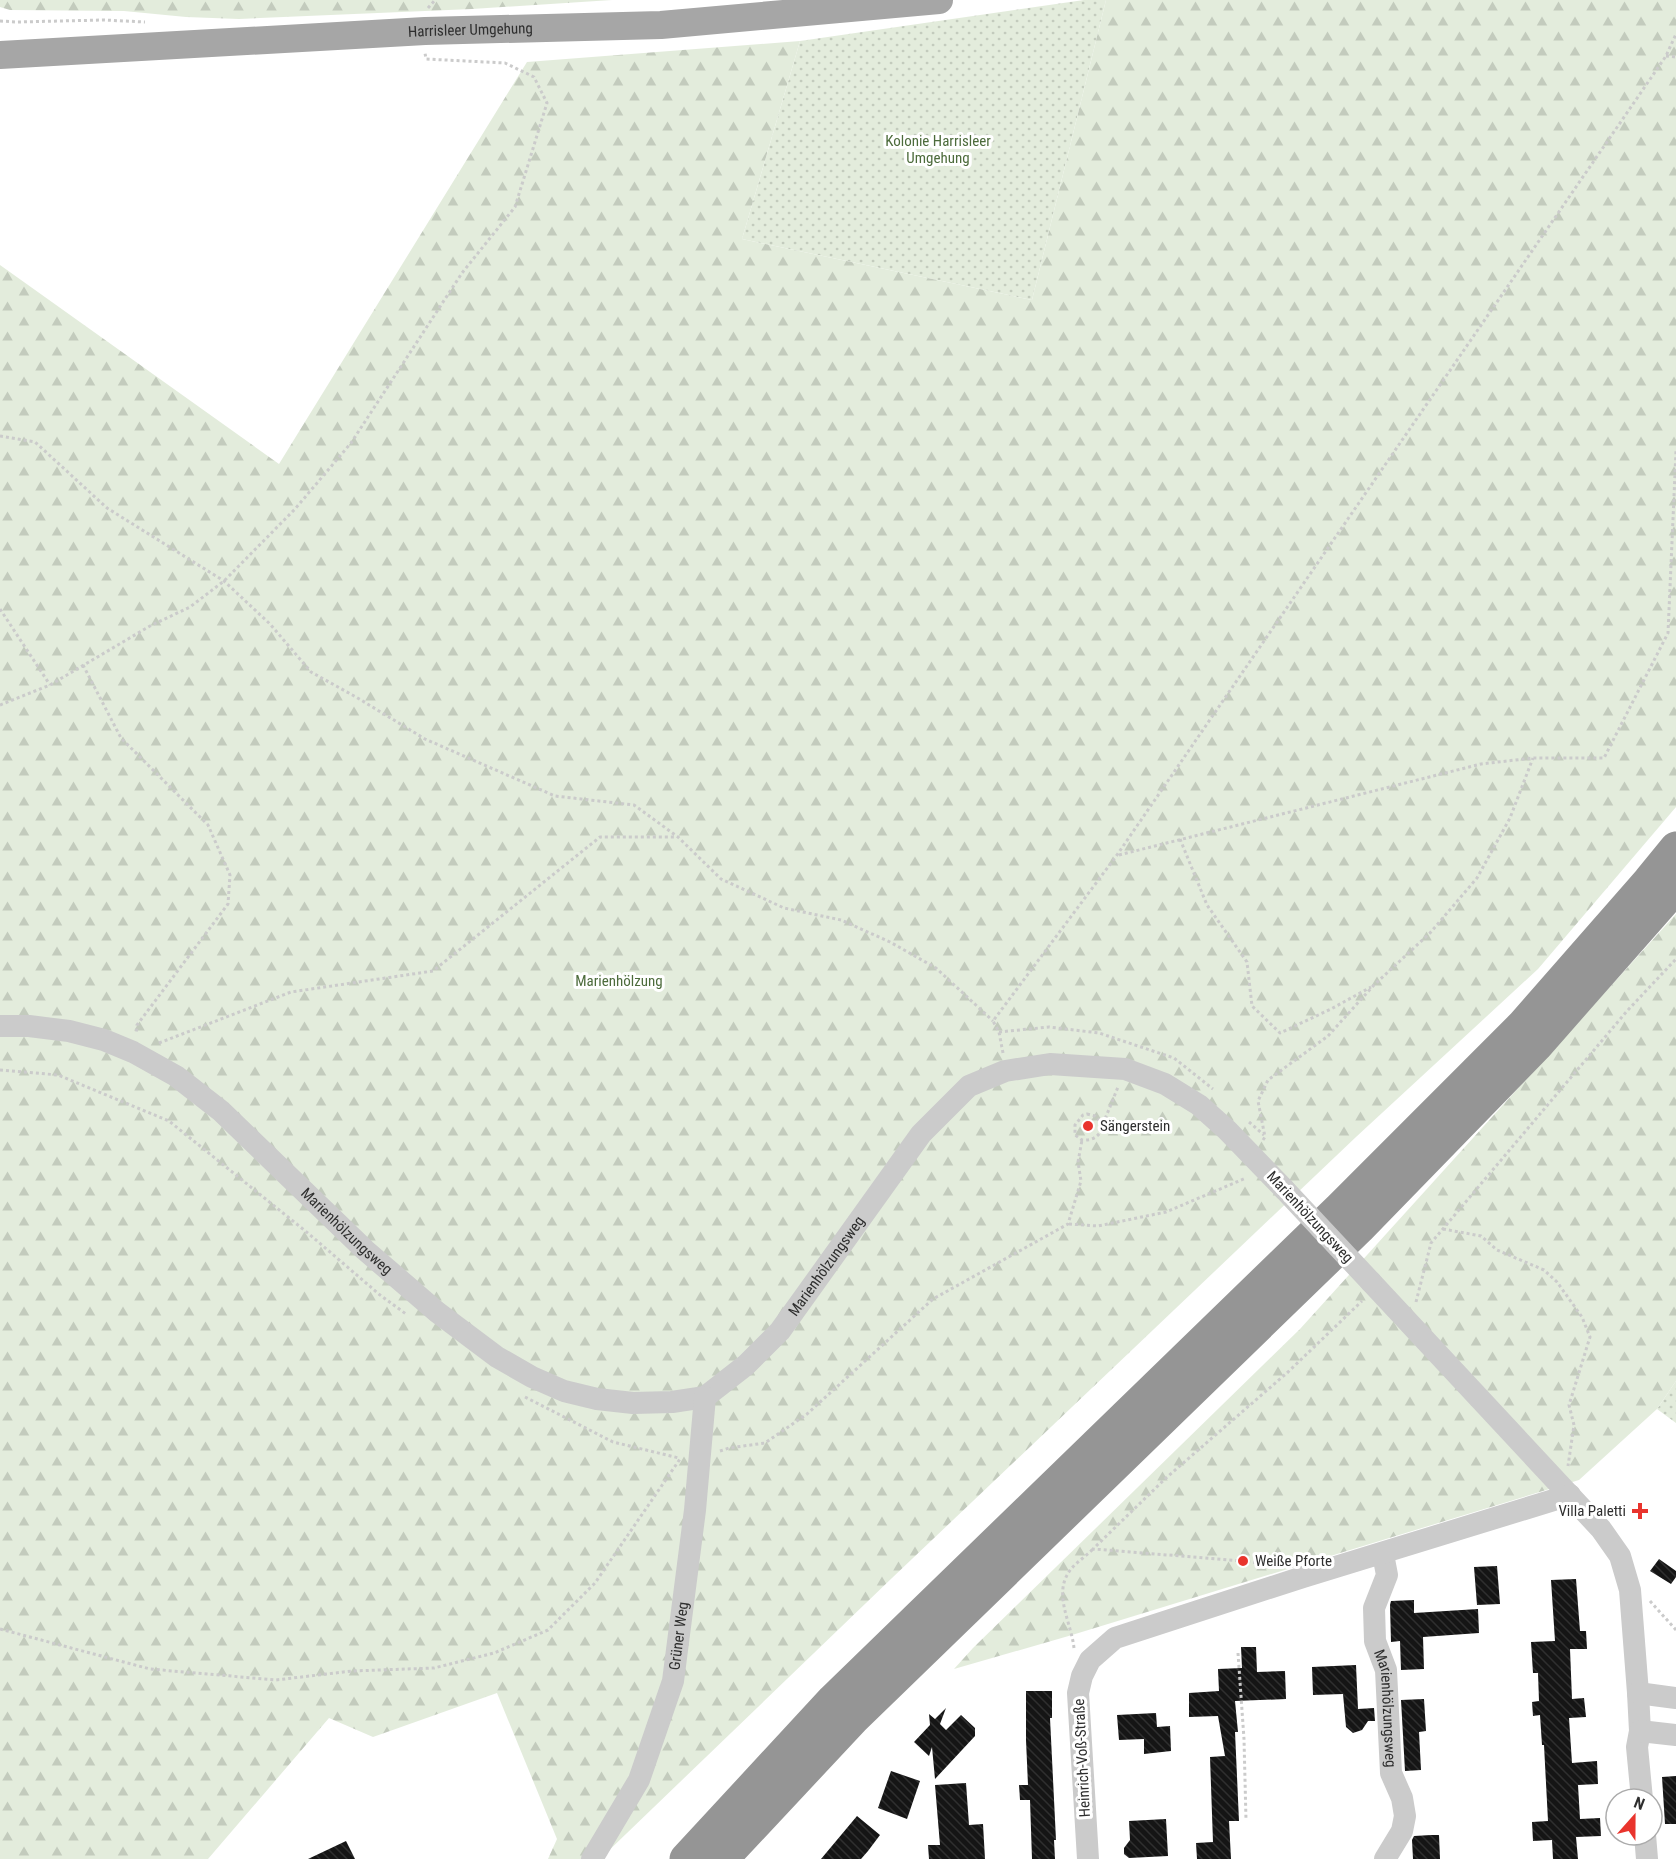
<svg xmlns="http://www.w3.org/2000/svg" width="1676" height="1859" viewBox="0 0 1676 1859" font-family="'Roboto Condensed',sans-serif">
<defs>
<pattern id="green-dots" width="8" height="8" patternUnits="userSpaceOnUse" patternTransform="scale(1.5)"><rect width="8" height="8" fill="#e3ecdc"/><path d="M2 2h.1M6 6h.1" fill="none" stroke="#c3cbbd" stroke-width="1.8" stroke-linecap="round"/></pattern>
<pattern id="forest-firs" width="22" height="20" patternUnits="userSpaceOnUse" patternTransform="scale(1.5)"><rect width="22" height="20" fill="#e3ecdc"/><path d="M5 1l3.5 6h-7zM16 11l3.5 6h-7z" fill="#c3cbbd"/></pattern>
<pattern id="building-back-hatch" width="6" height="6" patternUnits="userSpaceOnUse" patternTransform="scale(1.5)"><rect width="6" height="6" fill="#151515"/><path d="M-1 5l2 2M0 0l6 6M5-1l2 2" fill="none" stroke="#2f2f2f"/></pattern>
</defs>
<rect width="100%" height="100%" fill="#fff"/>
<path fill="url(#green-dots)" d="M1084 0H1106L1032 300 742 239 800 41Z
M1676 1381V1423L1657 1409Z"/>
<path fill="url(#forest-firs)" d="M0 0H612L472 9 239 19 186 17 124 11 10 10 0 7Z
M1106 0H1676V807L1538 969 1356 1137 892 1578 600 1859H548L557 1839 497 1693 373 1737 329 1718 208 1859H0V265L279 464 527 62 800 41 742 239 1032 300Z
M1676 914V1381L1657 1409 1579 1480 1072 1635 954 1669 973 1648 1300 1329Z"/>
<path fill="url(#building-back-hatch)" d="M1659 1559 1676 1571V1577L1671 1584 1650 1571Z
M1497 1566 1500 1604 1477 1605 1474 1567Z
M1576 1579 1580 1631H1586L1587 1649H1570L1572 1699 1584 1698 1586 1717 1569 1718 1572 1763 1597 1761 1598 1784 1578 1785 1580 1819 1600 1818 1601 1836 1576 1837 1578 1859H1553L1552 1840 1533 1841 1532 1822 1548 1821 1544 1745H1542L1540 1715 1533 1716 1532 1702 1539 1701 1538 1673H1533L1531 1642 1555 1641 1551 1580Z
M1414 1600V1613L1478 1609 1479 1633 1423 1637 1424 1669 1401 1670 1400 1641 1391 1642 1390 1605 1391 1601Z
M1241 1647H1256L1257 1672 1285 1671 1286 1699 1235 1701 1238 1732H1235L1239 1821H1229L1231 1859H1197L1196 1843 1213 1842 1210 1757 1225 1756 1218 1716 1189 1717V1693L1219 1691 1218 1669 1242 1668Z
M1356 1665 1358 1709 1374 1708 1375 1721H1368L1362 1730 1353 1733 1346 1727 1343 1694 1313 1695 1312 1667Z
M1026 1691H1052V1718H1050L1056 1840H1054L1055 1859H1032L1030 1800H1020L1019 1785H1028L1026 1740Z
M1424 1699 1426 1731 1419 1732 1421 1770 1405 1771 1401 1700Z
M946 1708 940 1724 946 1730 961 1715 975 1728V1736L935 1779 932 1747 929 1756 914 1742 930 1725 929 1714 935 1719Z
M1156 1713 1157 1727 1170 1726 1171 1751 1144 1754V1739L1119 1740 1117 1715Z
M891 1771 920 1781 907 1819 878 1808Z
M1676 1776V1824H1665L1662 1777Z
M966 1783 969 1825 983 1824 985 1859H929L928 1845H940L935 1785Z
M857 1816 880 1835 868 1851 861 1859H821Z
M1166 1819 1168 1856 1129 1858 1124 1854V1848L1130 1840 1129 1821Z
M1431 1835H1439L1440 1859H1413L1412 1840 1414 1836Z
M346 1841 355 1859H308Z"/>
<g fill="none" stroke-linecap="round" stroke-linejoin="round">
<path stroke="#cbcbcb" stroke-width="3" stroke-dasharray="3 3" stroke-linecap="butt" d="M428 8 435 0
M0 21 17 22 104 20 145 22
M1666 56 1676 57
M0 436 35 442 107 508 224 581 270 624 311 672 356 697 425 739 555 796 634 805 678 837 721 879 784 908 841 920 890 942 936 968 993 1021
M0 609 50 685
M83 665 121 738 208 825 230 875 228 904 137 1025 136 1034
M0 705 50 685 150 626 190 607 224 581 295 509 351 443 462 273 515 207 547 103 534 77 505 63 426 59 425 53
M1180 839 1207 905 1247 962 1252 1006 1280 1033 1331 1009 1371 987
M1119 855 1481 764 1533 758H1604L1668 633 1676 451
M999 1032 1049 1027 1099 1033 1174 1058 1213 1089
M159 1043 291 992 433 971 600 837H676
M1003 1053 999 1032 993 1021 1117 855 1666 56 1676 34
M0 1070 58 1075 169 1121 309 1234 380 1295 406 1314
M1087 1114 1095 1116 1103 1124C1101 1136 1093 1141 1082 1140L1075 1135V1125L1083 1115Z
M1249 1122 1264 1135
M1103 1124 1118 1087
M1263 1140 1265 1137 1258 1101 1268 1080 1328 1036 1374 985 1430 933 1477 878 1510 818 1533 758
M1069 1224 1098 1226 1166 1212 1246 1178
M1443 1229 1481 1236 1497 1250 1544 1270 1557 1282 1582 1317 1590 1337 1569 1405 1574 1425 1568 1466
M1416 1302 1431 1243 1627 1011 1676 959
M525 1397 613 1442 679 1458
M720 1451 729 1448 765 1443 807 1414 933 1299 1068 1224 1081 1181 1078 1162 1082 1140
M1274 1565 1243 1561 1093 1549 1166 1478 1288 1372 1362 1301
M1650 1601 1676 1630
M0 1629 150 1669 276 1680 352 1671 434 1668 494 1653 548 1630 595 1583 680 1459
M1074 1648C1071 1621 1052 1593 1071 1569 1077 1562 1086 1556 1093 1549
M1238 1653 1244 1739 1246 1820"/>
<g stroke="#cbcbcb" stroke-width="22">
<path id="s1" d="M0 1026H29L69 1031 104 1040 133 1052 176 1076 221 1111 365 1250 437 1312 497 1357 532 1377 564 1391 597 1399 633 1403 672 1402 705 1397 746 1365 780 1331 921 1134 969 1086 1005 1071 1050 1064 1125 1069 1165 1084 1199 1105 1227 1130 1284 1189"/>
<path d="M1371 1282 1601 1529 1620 1556 1630 1590 1638 1693 1640 1731 1637 1747 1642 1799"/>
<path id="s2" d="M1383 1554 1387 1575 1374 1608 1375 1641 1386 1670 1391 1773 1402 1798 1405 1816 1402 1831 1385 1859"/>
<path d="M1638 1693 1676 1698"/>
<path d="M1640 1731 1676 1735"/>
<path d="M1645 1835 1647 1859"/>
<path id="s3" d="M592 1859 639 1780 673 1681 695 1510 705 1397"/>
<path d="M1088 1859 1078 1693 1082 1676 1090 1660 1115 1638 1303 1577 1570 1495"/>
</g>
<path stroke="#a6a6a6" stroke-width="28" id="s4" d="M0 55 425 31 661 25 939 0"/>
<path stroke="#959595" stroke-width="33" d="M686 1859 833 1700 1340 1208 1522 1026 1649 881 1676 848
M722 1859 853 1719 1359 1228 1536 1046 1676 887"/>
<path stroke="#cbcbcb" stroke-width="22" d="M1284 1189 1371 1282"/>
</g>
<g fill="#e9342d" stroke="#fff" stroke-width="2">
<circle cx="1088" cy="1126" r="6"/>
<path d="M1637 1502h6v6h6v6h-6v6h-6v-6h-6v-6h6z"/>
<circle cx="1243" cy="1561" r="6"/>
</g>
<g text-anchor="middle" dominant-baseline="central" stroke-width="6" stroke-linejoin="round" paint-order="stroke">
<g font-size="15" fill="#2e2e2e" stroke="#fff">
<text stroke="none"><textPath href="#s4" startOffset="471">Harrisleer Umgehung</textPath></text>
<text transform="translate(1310 1217) rotate(47)">Marienhölzungsweg</text>
<text stroke="none"><textPath href="#s1" startOffset="417">Marienhölzungsweg</textPath></text>
<text stroke="none"><textPath href="#s1" startOffset="1011">Marienhölzungsweg</textPath></text>
<text stroke="none"><textPath href="#s3" startOffset="242">Grüner Weg</textPath></text>
<text stroke="none"><textPath href="#s2" startOffset="159">Marienhölzungsweg</textPath></text>
<text transform="translate(1082 1758) rotate(-93)">Heinrich-Voß-Straße</text>
</g>
<g font-size="15" fill="#4c6b3b" stroke="#fff">
<text x="938" y="141">Kolonie Harrisleer<tspan x="938" dy="17">Umgehung</tspan></text>
<text x="619" y="981">Marienhölzung</text>
</g>
<g font-size="15" fill="#2e2e2e" stroke="#fff" text-anchor="start">
<text x="1100" y="1126">Sängerstein</text>
<text x="1626" y="1511" text-anchor="end">Villa Paletti</text>
<text x="1255" y="1561">Weiße Pforte</text>
</g>
</g>
<g transform="translate(1634 1817) rotate(21)"><circle r="28" fill="#ffffff" stroke="#ababab" stroke-width="1.5"/>
<path d="M0-4.5L10 22L0 15L-10 22Z" fill="#e9342d"/>
<text y="-9" font-size="16" font-weight="bold" text-anchor="middle" fill="#2e2e2e">N</text>
</g>
</svg>
